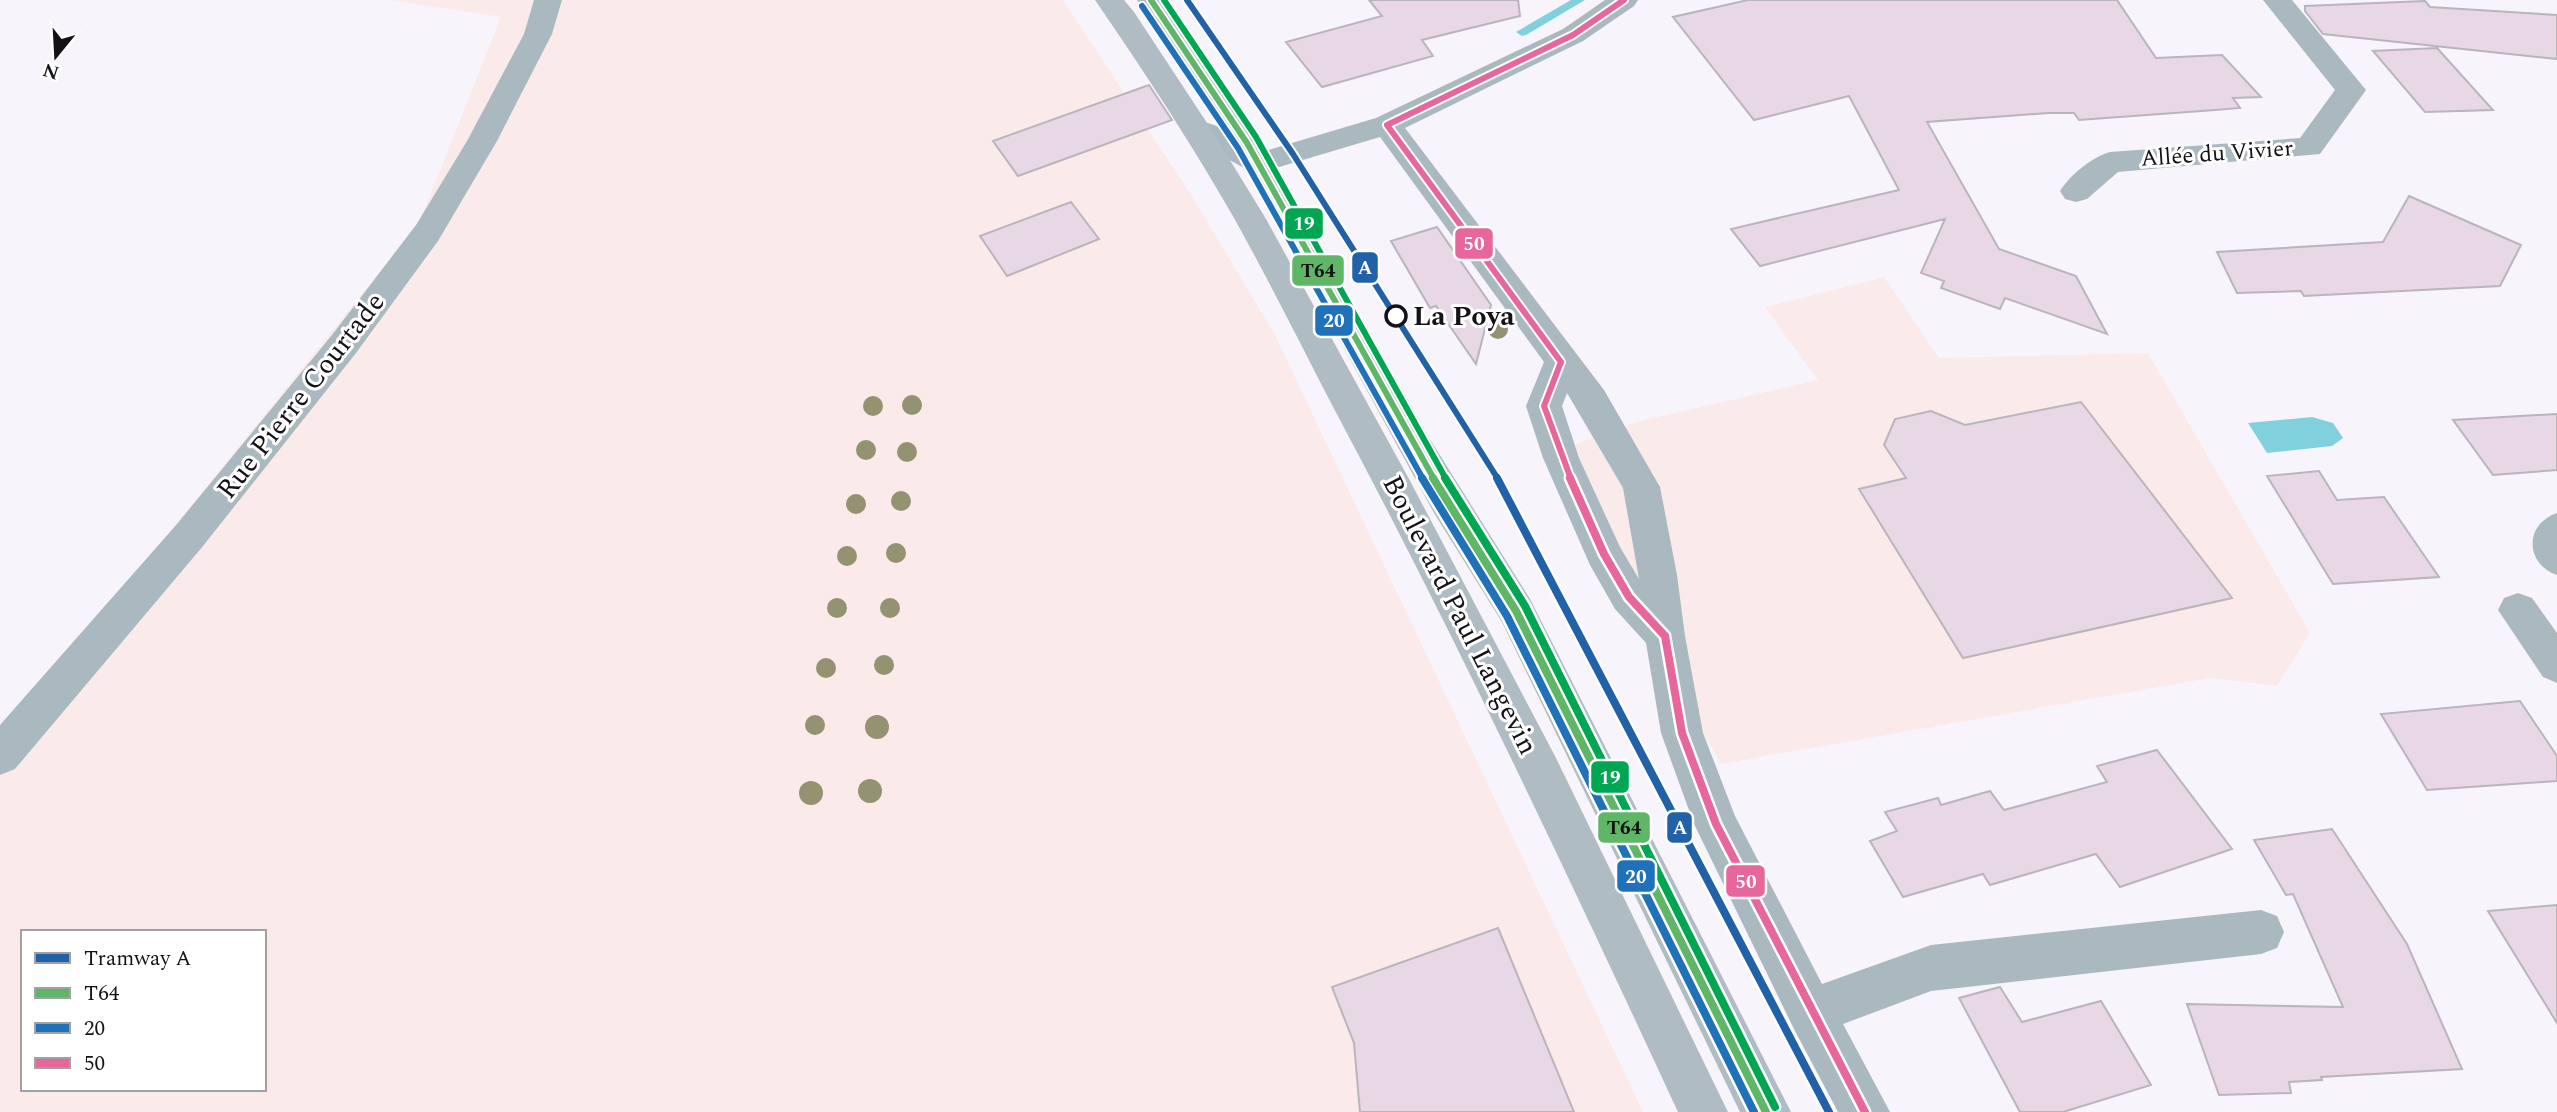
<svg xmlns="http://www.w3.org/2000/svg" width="2557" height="1112" viewBox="0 0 2557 1112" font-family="Spectral,serif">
<rect width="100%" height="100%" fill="#f7f4fc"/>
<path fill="#faebea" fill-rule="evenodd" d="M390 0H1063L1193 198 1275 335 1643 1112H0V725L165 538 419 223 501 17ZM23 932H264V1089H23Z
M1884 277 1939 358 2148 353 2310 633 2277 686 2210 678 1721 764 1546 455 1636 422 1818 380 1765 307Z"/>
<path fill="#81d0dd" d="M2312 417 2333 423 2343 438 2332 446 2267 453 2248 423Z"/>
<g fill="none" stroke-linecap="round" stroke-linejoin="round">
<path fill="#81d0dd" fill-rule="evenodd" d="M1571 0H1585L1526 35 1522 36 1516 32Z"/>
</g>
<path fill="#e8d8e5" stroke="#b9b5bb" stroke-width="2" d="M1369 0H1518L1520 16 1422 40 1433 56 1322 87 1286 42 1382 16Z
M1748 0H2117L2156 58 2222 55 2261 97 2233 98 2240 108 2215 110 2079 120 2074 113H2049L1927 122 1999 249 2076 276 2107 334 2005 298 2000 309 1941 288 1944 281 1921 273 1945 219 1760 266 1731 229 1899 190 1849 96 1754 120 1673 17Z
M2425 1 2430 7 2557 15V59L2323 34 2305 11V6Z
M2437 48 2493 110 2425 112 2373 51Z
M1149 85 1172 120 1018 176 993 141Z
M2409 196 2521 245 2500 286 2304 296 2301 291 2237 293 2217 252 2383 242Z
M1071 202 1099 239 1007 276 980 236Z
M1437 227 1491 305 1476 364 1436 306 1430 308 1391 241Z
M2081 402 2232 598 1963 658 1859 489 1906 478 1884 445 1895 419 1931 411 1965 425Z
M2557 414V470L2493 475 2453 420Z
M2319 471 2337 500 2384 497 2439 577 2333 584 2267 476Z
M2520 701 2557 756V781L2427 790 2381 714Z
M2157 750 2232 849 2120 887 2096 854 1990 885 1983 874 1903 897 1870 841 1897 831 1885 812 1938 798 1941 805 1990 791 2004 810 2107 782 2097 766Z
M2332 829 2407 944 2462 1069 2321 1077 2322 1080 2289 1082 2291 1093 2219 1095 2187 1004 2343 1007 2293 894 2286 895 2254 840Z
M2557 905V1023L2488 911Z
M1498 928 1574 1112H1360L1354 1043 1332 987Z
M2000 987 2022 1022 2101 1001 2151 1085 2063 1112H2020L1959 998Z"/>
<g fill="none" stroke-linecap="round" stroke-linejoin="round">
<path fill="#aab9c0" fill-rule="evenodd" d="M534 0H562L552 34 497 141 438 241 356 353 203 546 15 769 0 775V725L177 524 332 335 416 225 467 141 524 34Z
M1605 0H1638L1634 6 1583 41 1405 128 1604 390 1660 487 1677 575 1685 636 1703 733 1735 816 1822 984 1931 945 2261 910 2277 916 2284 932 2277 948 2261 954 1931 991 1843 1024 1890 1112H1838L1794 1029 1694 824 1661 733 1646 643 1615 609 1590 565 1543 458 1526 406 1544 362 1380 137 1259 173 1248 170 1185 136 1181 129 1185 122C1210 115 1240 140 1262 152L1376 118 1563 29ZM1567 393 1623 488 1639 579 1620 547 1579 458 1562 406Z
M2263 0H2292L2366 90 2320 154 2118 172 2087 199 2076 202 2065 199 2060 191C2070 175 2092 157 2110 152L2300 138 2335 90Z
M2557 513V575C2525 564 2524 524 2557 513Z
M2518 593 2532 598 2557 633V683L2543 677 2498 610 2504 598Z"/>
<path fill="#b0bcc3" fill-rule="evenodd" d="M1095 0H1124L1134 12 1211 129 1266 219 1409 479 1556 758 1728 1112H1678C1567 873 1455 635 1331 403 1299 341 1268 279 1234 218 1191 143 1144 71 1095 0Z
M1137 0H1165L1263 143 1428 436 1530 599 1791 1112H1740L1502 622 1434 513 1232 143Z"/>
<defs>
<path id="bus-1-far1" d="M1151 0 1247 143 1434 479"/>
<path id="bus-1" d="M1433 478 1516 611 1766 1112"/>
<path id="bus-2-far1" d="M1142 6 1238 148 1423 479"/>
<path id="bus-2" d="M1422 478 1507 616 1754 1112"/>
<path id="bus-3-far1" d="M1387 125 1561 362
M1387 125 1573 35 1624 0
M1561 362 1544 406 1571 479"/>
<path id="bus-3" d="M1570 478 1604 554 1629 597 1665 636
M1665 636 1682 733 1716 824 1865 1112"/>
<path id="bus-4-far1" d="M1164 0 1256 137 1446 479"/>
<path id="bus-4" d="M1445 478 1525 606 1775 1107"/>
</defs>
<use href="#bus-1-far1" stroke="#fff" stroke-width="10"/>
<use href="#bus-1" stroke="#fff" stroke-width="13"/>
<use href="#bus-2-far1" stroke="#fff" stroke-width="10"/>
<use href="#bus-2" stroke="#fff" stroke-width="13"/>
<use href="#bus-3-far1" stroke="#fff" stroke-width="10"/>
<use href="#bus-3" stroke="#fff" stroke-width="13"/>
<use href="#bus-4-far1" stroke="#fff" stroke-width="10"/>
<use href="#bus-4" stroke="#fff" stroke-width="13"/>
<use href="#bus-1-far1" stroke="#60b667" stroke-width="6"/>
<use href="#bus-1" stroke="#60b667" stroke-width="8"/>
<use href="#bus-2-far1" stroke="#1f72b9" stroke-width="6"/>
<use href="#bus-2" stroke="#1f72b9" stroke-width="8"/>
<use href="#bus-3-far1" stroke="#e7679c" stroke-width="6"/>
<use href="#bus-3" stroke="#e7679c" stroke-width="8"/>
<use href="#bus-4-far1" stroke="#00a651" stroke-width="6"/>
<use href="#bus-4" stroke="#00a651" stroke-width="8"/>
<defs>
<path id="tram-1-far1" d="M1187 0 1293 154 1498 479"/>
<path id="tram-1" d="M1497 478 1829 1112"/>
</defs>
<use href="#tram-1-far1" stroke="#fff" stroke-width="10"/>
<use href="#tram-1" stroke="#fff" stroke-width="13"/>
<use href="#tram-1-far1" stroke="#2061a7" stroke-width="6"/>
<use href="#tram-1" stroke="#2061a7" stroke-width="8"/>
</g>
<g fill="#939271">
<circle cx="1498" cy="329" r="10"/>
<circle cx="912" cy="405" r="10"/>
<circle cx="873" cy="406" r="10"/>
<circle cx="866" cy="450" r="10"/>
<circle cx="907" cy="452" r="10"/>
<circle cx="901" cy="501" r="10"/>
<circle cx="856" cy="504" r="10"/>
<circle cx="896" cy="553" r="10"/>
<circle cx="847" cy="556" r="10"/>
<circle cx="837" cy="608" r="10"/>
<circle cx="890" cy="608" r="10"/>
<circle cx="884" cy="665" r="10"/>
<circle cx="826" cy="668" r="10"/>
<circle cx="815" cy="725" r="10"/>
<circle cx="877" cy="727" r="12"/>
<circle cx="870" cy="791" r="12"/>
<circle cx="811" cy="793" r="12"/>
</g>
<circle fill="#fff" stroke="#141217" stroke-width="3.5" cx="1396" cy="316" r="10"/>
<g text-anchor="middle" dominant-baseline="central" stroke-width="6" stroke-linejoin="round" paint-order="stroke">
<g font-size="23" fill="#141217" stroke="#fff">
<text transform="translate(2217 154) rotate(-4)">Allée du Vivier</text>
</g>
<g font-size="28" font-weight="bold" fill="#141217" stroke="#fff" text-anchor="start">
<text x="1413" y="316">La Poya</text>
</g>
<g font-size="28" fill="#141217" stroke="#fff">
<text transform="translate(301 396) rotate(-52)">Rue Pierre Courtade</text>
<text transform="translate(1460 615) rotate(63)">Boulevard Paul Langevin</text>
</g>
</g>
<g stroke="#fff" stroke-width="2.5">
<rect x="1284" y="207" width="40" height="33" rx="7" fill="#00a651"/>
<rect x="1454" y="227" width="40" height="33" rx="7" fill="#e7679c"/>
<rect x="1351" y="251" width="28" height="33" rx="7" fill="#2061a7"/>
<rect x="1291" y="254" width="54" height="33" rx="7" fill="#60b667"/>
<rect x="1314" y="304" width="40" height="33" rx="7" fill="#1f72b9"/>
<rect x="1590" y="760" width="40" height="34" rx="7" fill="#00a651"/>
<rect x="1666" y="811" width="27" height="33" rx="7" fill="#2061a7"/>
<rect x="1597" y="811" width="54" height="33" rx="7" fill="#60b667"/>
<rect x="1616" y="859" width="40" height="34" rx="7" fill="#1f72b9"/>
<rect x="1725" y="864" width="41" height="34" rx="7" fill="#e7679c"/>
</g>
<g font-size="19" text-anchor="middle" font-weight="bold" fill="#fff">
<text x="1304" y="230">19</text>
<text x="1474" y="250">50</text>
<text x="1365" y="274">A</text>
<text x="1334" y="327">20</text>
<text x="1610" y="784">19</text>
<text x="1680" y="834">A</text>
<text x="1636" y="883">20</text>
<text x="1746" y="888">50</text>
</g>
<g font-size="19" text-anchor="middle" font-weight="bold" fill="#111">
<text x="1318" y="277">T64</text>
<text x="1624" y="834">T64</text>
</g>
<rect x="21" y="930" width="245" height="161" fill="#ffffff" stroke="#a1a0a2" stroke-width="2"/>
<rect x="35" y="953" width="35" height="10" fill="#2061a7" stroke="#a1a0a2" stroke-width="2"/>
<text x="84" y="965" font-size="21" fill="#141217">Tramway A</text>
<rect x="35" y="988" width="35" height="10" fill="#60b667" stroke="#a1a0a2" stroke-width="2"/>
<text x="84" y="1000" font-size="21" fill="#141217">T64</text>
<rect x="35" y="1023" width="35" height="10" fill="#1f72b9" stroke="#a1a0a2" stroke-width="2"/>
<text x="84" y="1035" font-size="21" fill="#141217">20</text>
<rect x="35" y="1058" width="35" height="10" fill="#e7679c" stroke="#a1a0a2" stroke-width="2"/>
<text x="84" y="1070" font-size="21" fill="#141217">50</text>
<g transform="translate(56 56) rotate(198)" stroke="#ffffff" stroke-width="5" paint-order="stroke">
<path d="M0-5L12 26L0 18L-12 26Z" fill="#141217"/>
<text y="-10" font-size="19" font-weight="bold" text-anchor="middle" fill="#141217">N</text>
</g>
</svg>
